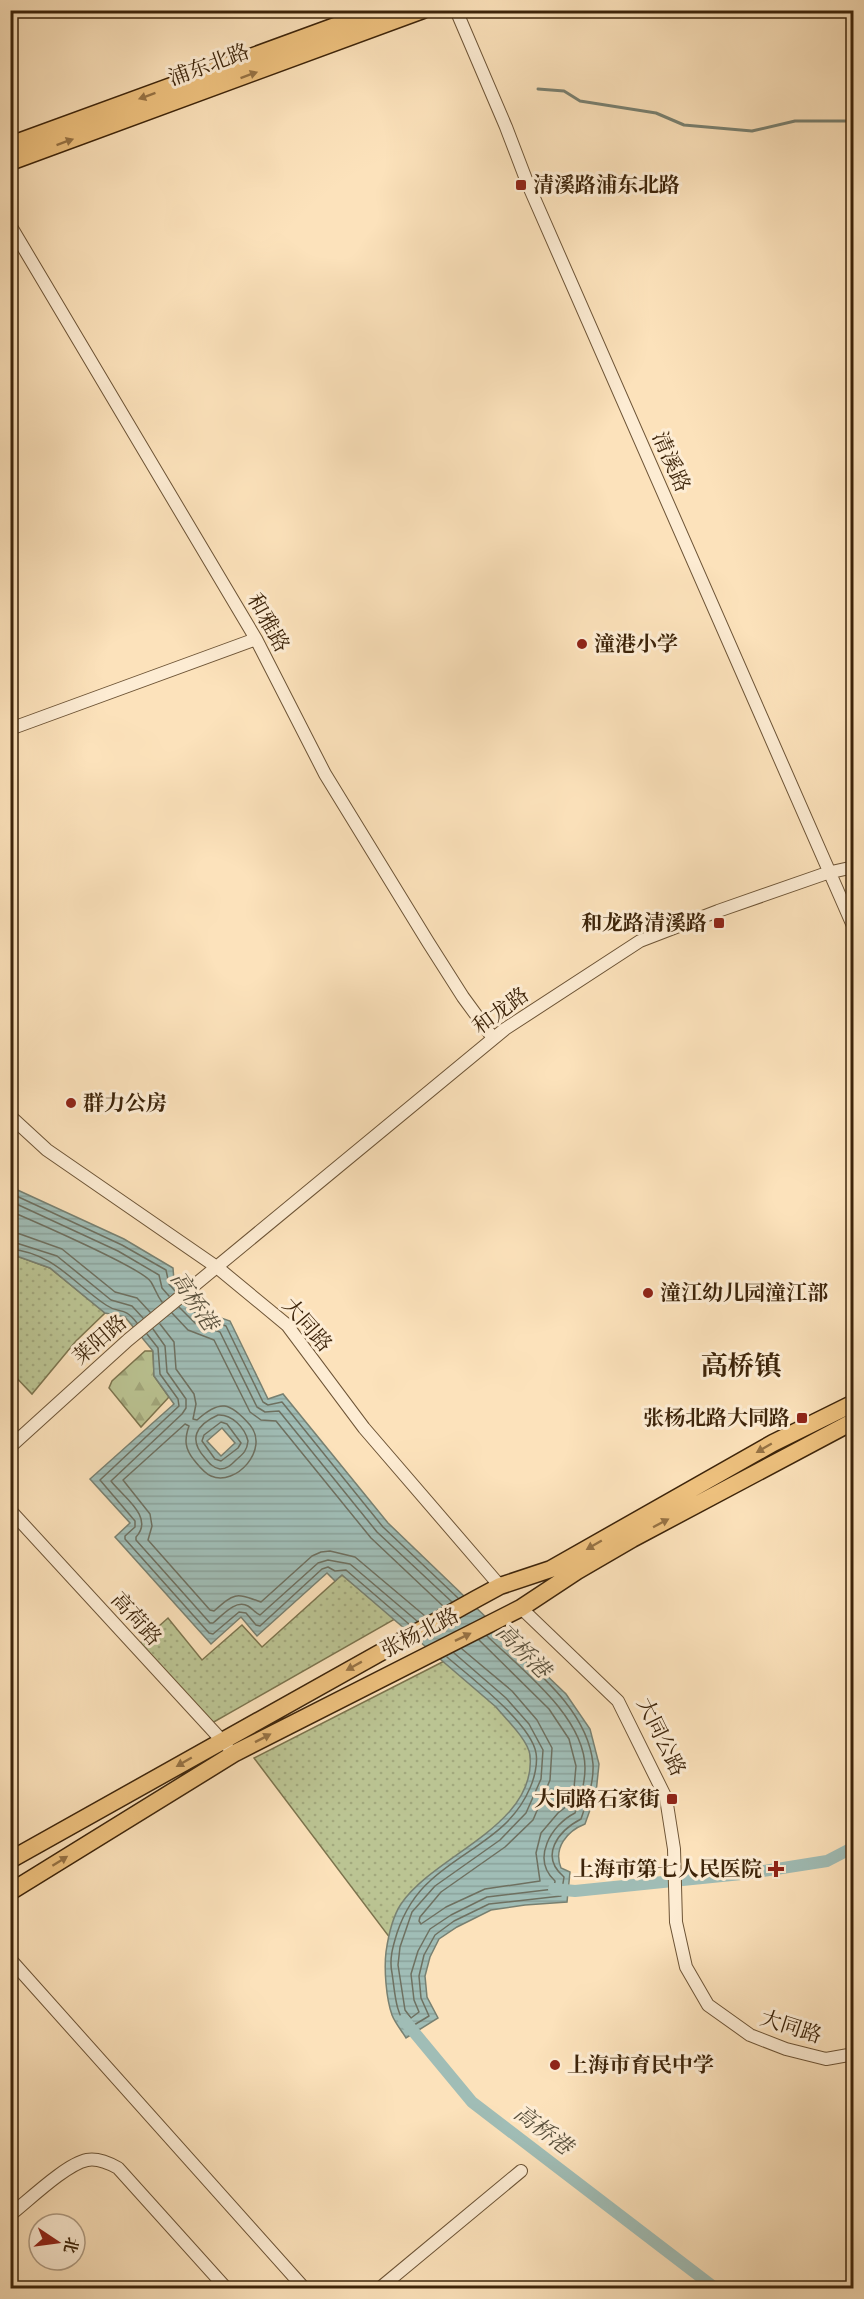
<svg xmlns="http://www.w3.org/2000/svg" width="864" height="2299" viewBox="0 0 864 2299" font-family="Cardo,'Noto Serif SC',serif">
<defs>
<pattern id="forest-firs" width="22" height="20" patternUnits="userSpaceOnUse" patternTransform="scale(1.5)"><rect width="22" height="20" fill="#bbc493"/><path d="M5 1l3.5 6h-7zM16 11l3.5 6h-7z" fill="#a2a87d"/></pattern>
<pattern id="park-dots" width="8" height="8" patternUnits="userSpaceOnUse" patternTransform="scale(1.5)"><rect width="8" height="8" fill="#bbc493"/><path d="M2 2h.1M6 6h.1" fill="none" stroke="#a2a87d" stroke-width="1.8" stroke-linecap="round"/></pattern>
<pattern id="water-rules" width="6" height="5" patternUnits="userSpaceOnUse" patternTransform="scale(1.5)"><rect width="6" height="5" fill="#a0bdb6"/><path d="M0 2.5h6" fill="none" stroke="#8ba29b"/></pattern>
</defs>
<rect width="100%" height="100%" fill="#fce2bb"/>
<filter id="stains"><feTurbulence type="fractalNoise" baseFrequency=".00333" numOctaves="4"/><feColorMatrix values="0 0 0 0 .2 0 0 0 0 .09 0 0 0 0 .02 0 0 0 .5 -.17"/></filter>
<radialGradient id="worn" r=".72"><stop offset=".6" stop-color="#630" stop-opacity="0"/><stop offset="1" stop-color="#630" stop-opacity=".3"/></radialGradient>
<path fill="url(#forest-firs)" stroke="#7c744e" stroke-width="1.5" d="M145 1351H153L154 1376 169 1397 141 1427 109 1388 112 1381Z"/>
<path fill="url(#park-dots)" stroke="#7c744e" stroke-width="1.5" d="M11 1254 50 1268 105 1313 76 1341 32 1394 11 1372Z
M342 1575 395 1619 212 1723 139 1644 168 1618 202 1660 242 1625 262 1647Z
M464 1651 525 1700 535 1807 393 1942 254 1758Z"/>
<path fill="url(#water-rules)" stroke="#788071" stroke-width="1.5" fill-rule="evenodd" d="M11 1187 124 1239 173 1268 174 1281 201 1311 230 1321 268 1399 283 1394 388 1523 566 1694 590 1729 599 1764 596 1793 585 1824C567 1831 553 1848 561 1868L570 1872 567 1902 525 1905 491 1910 457 1927 439 1939 430 1957 425 1976 427 1997 438 2018 406 2038C402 2031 395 2023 392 2015 386 1998 384 1969 386 1952 388 1938 393 1916 401 1904 435 1854 537 1826 530 1755 528 1740 506 1719 496 1707L342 1575 335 1581 327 1573 257 1636 241 1617 211 1644 115 1537 130 1523 90 1479 174 1404 154 1376 153 1351 125 1317 105 1313 50 1268 11 1254ZM222 1428 235 1443 221 1456 207 1441Z"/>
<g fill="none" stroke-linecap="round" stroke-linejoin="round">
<path stroke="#6e7060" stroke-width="1.5" d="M10 1193 122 1245 166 1270 169 1284 175 1291
M10 1201 118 1251 159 1275 162 1288 169 1296
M10 1211C31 1220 144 1269 151 1282 156 1290 156 1294 162 1302
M10 1232 20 1234 62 1249 115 1292 137 1298 150 1312
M10 1241 57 1256 111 1300 132 1306 143 1318
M10 1249C54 1253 73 1283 106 1305 120 1315 123 1305 137 1323
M185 1303 198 1316 226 1326 263 1402 268 1405 282 1402 383 1527 458 1598
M179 1307 195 1323 220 1332 257 1407 265 1412 279 1411 377 1532 452 1602
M172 1313 188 1330 214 1340 250 1412 261 1420 276 1421 371 1538 443 1606
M160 1324 174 1342 176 1369 194 1394 196 1404 193 1419 197 1420C220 1399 230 1402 250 1425 270 1449 236 1487 211 1476 204 1473 199 1466 194 1460 185 1449 184 1440 189 1426L185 1424 123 1480 150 1514 152 1526 148 1540 210 1610 214 1611C236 1592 235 1593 261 1602L312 1556 321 1552 330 1551 355 1557 425 1616
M153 1329 165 1346 167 1372 186 1399V1408L182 1414 111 1481C122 1496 155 1517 136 1537V1540L210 1623H213C222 1616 235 1599 248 1606 253 1609 255 1613 260 1615L318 1563 328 1560 350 1564 417 1621
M147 1334 158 1348 160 1374 178 1399 179 1406 100 1480 135 1521V1527L125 1536V1539L209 1633 213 1634 239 1612 246 1613 256 1625 260 1626 322 1569 328 1567 335 1571 346 1570 410 1625
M218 1415C232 1414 245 1428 248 1441 247 1451 243 1454 236 1460 231 1465 227 1469 220 1469 213 1468 209 1463 205 1458 188 1439 196 1425 218 1415Z
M221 1422 227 1424 241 1443 238 1448 221 1461 215 1459 202 1441 204 1435Z
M462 1649 512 1691 537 1720 552 1748 550 1780 533 1820 505 1847 441 1892 420 1917 419 1921 421 1924 446 1907 485 1889 540 1881 536 1853 541 1833 558 1813 567 1806 574 1788 576 1766 569 1739 549 1709 479 1640
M454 1653 506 1698 529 1724 543 1750 541 1779 526 1813 500 1840 435 1886 412 1912 400 1947 398 1965 405 2010 411 2018 419 2012 414 2000 411 1974 418 1951 430 1929 451 1915 487 1897 554 1889 555 1881C531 1859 551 1825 575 1813 580 1798 585 1784 585 1768 585 1717 521 1669 487 1636
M447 1657C469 1676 531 1723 536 1753 538 1764 534 1779 530 1788 510 1835 466 1848 431 1880 414 1895 404 1912 397 1933 393 1946 389 1959 392 1973 395 1992 395 2015 409 2028L429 2016 421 1998 419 1976 424 1955 435 1935 454 1921 489 1904 561 1896 564 1877C539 1856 558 1831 581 1819 587 1801 594 1783 593 1764 588 1709 532 1668 494 1632"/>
<path stroke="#788071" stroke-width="3" d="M538 89 564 91 580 101 656 113 684 125 752 131 795 121H854"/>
<path stroke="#a0bdb6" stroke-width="12" d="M554 1889 575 1891 751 1873 827 1861 854 1847
M404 2020 472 2102 715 2288"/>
<defs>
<path id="minor" d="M456 10 506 127 527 182 854 928
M10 225 256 639 325 774 428 942 463 997 493 1038
M10 729 256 639
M10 1116 47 1150 218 1268 287 1325 364 1428 500 1586
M10 1447 128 1340 505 1029 640 941 718 911 827 873 854 867
M10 1510 227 1746
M521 1608 618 1701 666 1798 674 1849 676 1922 686 1967 708 2005 750 2035 786 2049 826 2059 854 2054
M10 1959 304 2288
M10 2215C28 2201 66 2164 87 2160 97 2158 109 2163 118 2168L226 2288
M380 2288 521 2171"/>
<path id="major" d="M10 145 379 10
M10 162 423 10
M10 1860 476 1599 500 1586 551 1569 773 1443 854 1403
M10 1892 235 1753 521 1608 577 1571 632 1539 854 1421"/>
</defs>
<use href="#minor" stroke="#6d5436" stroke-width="14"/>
<use href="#major" stroke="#3d240a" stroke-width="19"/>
<use href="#minor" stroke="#fdecd3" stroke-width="12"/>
<use href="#major" stroke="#eec17e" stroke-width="16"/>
</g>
<defs><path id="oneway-solid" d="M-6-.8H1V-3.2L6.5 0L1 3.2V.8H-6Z" transform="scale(1.5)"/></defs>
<g fill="#967244">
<use href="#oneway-solid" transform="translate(249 75) rotate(-20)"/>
<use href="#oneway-solid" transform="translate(147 96) rotate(160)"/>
<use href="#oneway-solid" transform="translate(65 142) rotate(-20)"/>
<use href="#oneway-solid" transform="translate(764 1448) rotate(150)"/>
<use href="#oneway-solid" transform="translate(661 1523) rotate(-28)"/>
<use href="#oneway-solid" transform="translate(594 1545) rotate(150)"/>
<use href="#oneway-solid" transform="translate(463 1637) rotate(-26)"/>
<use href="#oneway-solid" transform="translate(354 1666) rotate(151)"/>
<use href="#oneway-solid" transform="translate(263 1738) rotate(-27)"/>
<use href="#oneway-solid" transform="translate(184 1762) rotate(150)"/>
<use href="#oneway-solid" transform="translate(60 1861) rotate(-32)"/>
</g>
<g fill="#8f2418" stroke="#fdecd3" stroke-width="2">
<rect x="515" y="179" width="12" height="12" rx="3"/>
<circle cx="582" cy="644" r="6"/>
<rect x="713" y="917" width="12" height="12" rx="3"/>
<circle cx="71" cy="1103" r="6"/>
<circle cx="648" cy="1293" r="6"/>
<rect x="796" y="1412" width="12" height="12" rx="3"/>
<rect x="666" y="1793" width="12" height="12" rx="3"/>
<path d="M773 1860h6v6h6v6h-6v6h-6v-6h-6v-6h6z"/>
<circle cx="555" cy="2065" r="6"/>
</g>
<g text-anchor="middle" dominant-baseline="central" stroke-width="6" stroke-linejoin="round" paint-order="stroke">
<g font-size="21" fill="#3d240a" stroke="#fdecd3">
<text transform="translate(209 65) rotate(-20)">浦东北路</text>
<text transform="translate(671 462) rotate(66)">清溪路</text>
<text transform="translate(268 623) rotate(61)">和雅路</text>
<text transform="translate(501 1011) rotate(-36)">和龙路</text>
<text transform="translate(307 1325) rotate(49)">大同路</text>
<text transform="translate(100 1340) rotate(-41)">莱阳路</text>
<text transform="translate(136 1619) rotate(48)">高荷路</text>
<text transform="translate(420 1633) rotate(-27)">张杨北路</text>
<text transform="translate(661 1737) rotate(64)">大同公路</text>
<text transform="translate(791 2027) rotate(18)">大同路</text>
</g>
<g font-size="21" font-weight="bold" fill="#3d240a" stroke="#fdecd3" text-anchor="start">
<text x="533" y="185">清溪路浦东北路</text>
<text x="594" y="644">潼港小学</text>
<text x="707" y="923" text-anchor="end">和龙路清溪路</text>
<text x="83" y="1103">群力公房</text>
<text x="660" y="1293">潼江幼儿园潼江部</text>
<text x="790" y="1418" text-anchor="end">张杨北路大同路</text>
<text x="660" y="1799" text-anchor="end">大同路石家街</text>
<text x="762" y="1869" text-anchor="end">上海市第七人民医院</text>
<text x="567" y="2065">上海市育民中学</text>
</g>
<g font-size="22" font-style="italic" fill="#5b523e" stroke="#fdecd3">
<text transform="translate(194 1301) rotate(56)">高桥港</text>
<text transform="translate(523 1651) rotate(45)">高桥港</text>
<text transform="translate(543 2130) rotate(37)">高桥港</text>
</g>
<g font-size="27" font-weight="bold" fill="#3d240a" stroke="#fdecd3">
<text x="741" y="1366">高桥镇</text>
</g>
</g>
<rect width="864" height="2299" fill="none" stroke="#fce2bb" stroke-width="36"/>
<rect x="12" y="12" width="840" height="2275" fill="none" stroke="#3d240a" stroke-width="3"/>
<rect x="18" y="18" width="828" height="2263" fill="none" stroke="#3d240a" stroke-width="1.5"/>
<g transform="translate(57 2242) rotate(103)"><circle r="28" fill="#fdecd3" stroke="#b09c83" stroke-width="1.5"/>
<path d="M0-4.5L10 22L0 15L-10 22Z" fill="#8f2418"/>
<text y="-9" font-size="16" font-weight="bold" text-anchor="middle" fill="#3d240a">北</text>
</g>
<rect width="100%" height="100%" filter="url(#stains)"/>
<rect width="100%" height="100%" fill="url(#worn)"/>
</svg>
